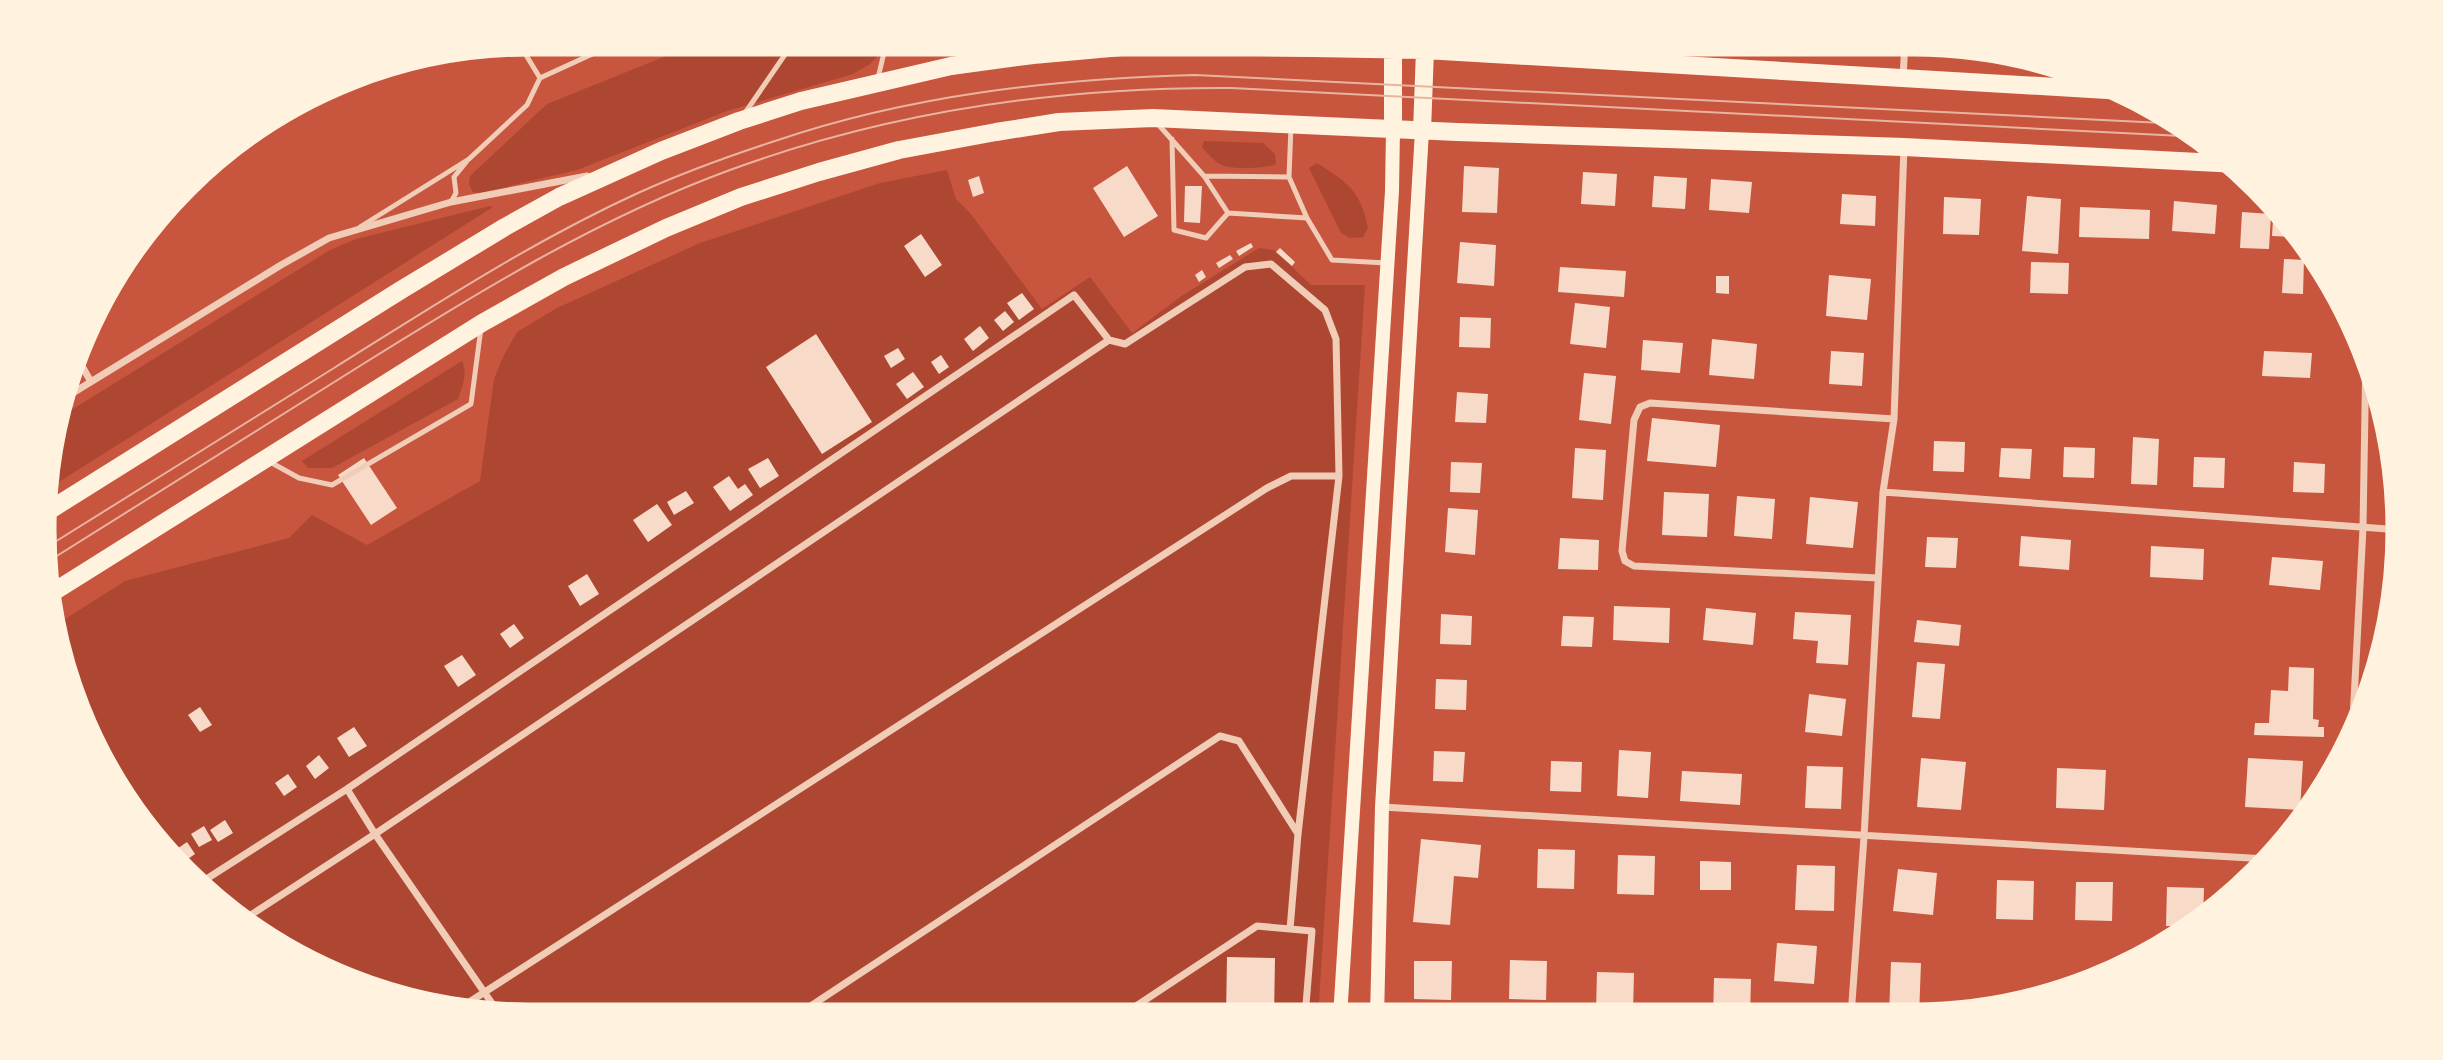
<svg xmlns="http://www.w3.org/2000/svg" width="2443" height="1060" viewBox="0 0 2443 1060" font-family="'Work Sans',sans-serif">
<rect width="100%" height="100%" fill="#c8553d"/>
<path fill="#ae4732" d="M706 40H886L889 43 870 64 853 74 727 111 577 170 480 193 473 192 469 185 470 176 547 104Z
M901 40H973L909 48 904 47Z
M1204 141 1263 143 1275 154 1276 164C1268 169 1233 169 1224 166 1215 163 1208 154 1202 147Z
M1317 163C1347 182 1361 191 1368 228L1363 237 1350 238 1341 233 1309 168Z
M947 170 956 199 970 213 1042 309 1090 277 1132 333 1183 295 1259 248 1274 250 1311 285H1365L1318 1017 530 1020 372 994 285 954 207 898 106 775 51 628 125 581 289 538 312 515 367 545 480 481 494 379 503 357 517 332 557 308 700 243 880 183Z
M490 206 493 207 51 487C40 469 48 439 55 420L330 250 356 239Z
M462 361C468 373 462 388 458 399L332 468H308L302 461Z"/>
<path fill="#f7dbc8" d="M1127 166 1158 216 1124 237 1093 188Z
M1464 166 1499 168 1497 213 1462 212Z
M1583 172 1617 174 1615 206 1581 204Z
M979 176 984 193 973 197 968 180Z
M1654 176 1687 178 1685 209 1652 207Z
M1711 179 1752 182 1749 213 1709 210Z
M1185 186H1202L1200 223 1184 222Z
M1842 194 1876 196 1875 226 1840 224Z
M2027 196 2061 199 2058 254 2022 251Z
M1944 197 1981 199 1979 235 1943 234Z
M2174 201 2217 205 2215 234 2172 231Z
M2274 203 2296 226 2295 237 2272 236Z
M2080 207 2150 210 2149 239 2079 237Z
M2242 212 2271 214 2269 249 2240 248Z
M921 234 942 265 925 277 904 246Z
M1460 242 1496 245 1494 286 1457 283Z
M1251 243 1253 247 1239 256 1236 251Z
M1280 248 1295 262 1292 266 1276 252Z
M1230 255 1233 259 1219 268 1216 263Z
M2284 259 2304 260 2303 294 2282 293Z
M2031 262 2069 263 2068 294 2030 293Z
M1560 267 1626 271 1624 297 1558 292Z
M1202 270 1206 277 1199 282 1195 275Z
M1829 275 1871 279 1867 320 1826 316Z
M1716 276H1729V294L1716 293Z
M1022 293 1034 309 1019 320 1007 303Z
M1575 303 1610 307 1606 348 1570 344Z
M1005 311 1014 322 1003 331 994 320Z
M1460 317 1491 318 1490 348 1459 347Z
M980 326 989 338 973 351 964 339Z
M816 334 872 422 822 454 766 367Z
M1712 339 1757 344 1754 379 1709 375Z
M1643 340 1683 343 1680 373 1641 370Z
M898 348 905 359 891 368 884 356Z
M1831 351 1864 353 1862 386 1829 384Z
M2264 351 2312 353 2310 378 2262 376Z
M941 355 949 367 939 374 931 362Z
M913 372 924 387 907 399 896 384Z
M1584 373 1616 376 1611 424 1579 420Z
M1457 392 1488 394 1486 423 1455 422Z
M1652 418 1720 425 1716 467 1647 461Z
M2133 437 2159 439 2157 485 2131 484Z
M1934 441 1965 442 1964 472 1933 471Z
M2064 447 2095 448 2094 478 2063 477Z
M1575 448 1606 450 1603 500 1572 498Z
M2001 448 2032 449 2030 479 1999 477Z
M2194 457 2225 458 2224 488 2193 487Z
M364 458 397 508 371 525 338 475Z
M768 458 779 476 760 488 748 469Z
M1451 462 1482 463 1480 493 1450 492Z
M2294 462 2325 464 2324 493 2293 492Z
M729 476 738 489 745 484 753 495 730 511 713 487Z
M686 491 694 503 674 515 667 502Z
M1664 492 1709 494 1707 537 1662 535Z
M1737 496 1775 499 1772 539 1734 536Z
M1810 497 1858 502 1853 548 1806 544Z
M657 504 672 525 648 542 633 520Z
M1448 508 1478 510 1475 555 1445 552Z
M2021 536 2071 540 2069 570 2019 566Z
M1927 537 1958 538 1956 568 1925 567Z
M1560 538 1599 540 1598 570 1558 569Z
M2151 546 2204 549 2203 580 2150 577Z
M2272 557 2323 561 2320 590 2269 585Z
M587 574 599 594 580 606 568 586Z
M1614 606 1670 608 1669 643 1613 640Z
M1706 608 1756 613 1753 645 1703 640Z
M1795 612 1851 615 1848 665 1816 663 1818 641 1793 639Z
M1441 614 1472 616 1471 645 1440 644Z
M1563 616 1594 617 1592 647 1561 646Z
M1917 620 1961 625 1959 646 1914 642Z
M514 624 524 638 510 648 500 634Z
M462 655 476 675 458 687 444 666Z
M1917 662 1945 664 1940 719 1912 717Z
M2289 667 2314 668 2313 719 2319 720 2318 727H2324V737L2254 735 2255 723H2269L2271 690 2288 691Z
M1436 679 1467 680 1466 710 1435 709Z
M1809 694 1846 699 1842 736 1805 732Z
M200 707 212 725 200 732 188 715Z
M354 727 367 746 349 757 337 738Z
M1619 750 1651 752 1648 798 1617 796Z
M1434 751 1465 752 1463 782 1433 781Z
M319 755 329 768 315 779 306 766Z
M1921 758 1966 762 1961 810 1917 807Z
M2248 758 2303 761 2300 810 2245 807Z
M1551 761 1582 762 1581 792 1550 791Z
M1807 766 1843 767 1841 809 1805 808Z
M2057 768 2106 770 2104 810 2056 808Z
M1682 771 1742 774 1740 805 1680 801Z
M288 774 297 787 284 796 275 783Z
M225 820 233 833 218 842 210 830Z
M204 826 212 840 199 847 191 834Z
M1421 839 1481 845 1478 878 1454 876 1450 925 1413 922Z
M187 842 195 854 182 863 174 851Z
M1538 849 1575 850 1574 889 1537 888Z
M1618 855 1655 856 1654 895 1617 894Z
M1700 861 1731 862V890H1700Z
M1797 865 1835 866 1834 911 1795 910Z
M1898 869 1937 873 1933 915 1893 911Z
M1997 880 2034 881 2033 920 1996 919Z
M2076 882H2113L2112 921 2075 920Z
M2167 887 2204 888 2203 923 2198 926H2166Z
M1777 943 1817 946 1814 984 1774 981Z
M1227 957 1275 958 1274 1018H1226Z
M1510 960 1547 961 1546 1000 1509 999Z
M1414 961H1452L1451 1000 1414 999Z
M1891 962 1921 963 1919 1016H1889Z
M1597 972 1634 973 1633 1012 1596 1011Z
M1714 978 1751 979 1750 1016H1713Z
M1998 999 2025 1000V1003L1997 1010Z"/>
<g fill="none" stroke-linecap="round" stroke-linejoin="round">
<path stroke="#f1ccb7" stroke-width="5" d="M540 78 623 40
M878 78 887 40
M745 113 795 40
M1157 123 1204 176 1289 177 1291 126
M1172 139 1174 230 1206 238 1228 213
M1204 176 1228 213 1307 218
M1289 177 1307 218 1332 260 1386 263
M451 202 456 193 454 177 467 161
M360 227 469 159 527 105 540 78 518 42
M270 462 299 478 332 485 471 404 481 328"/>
<path stroke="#f1ccb7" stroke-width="7" d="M1903 79 1905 40
M1109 340 1125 344 1245 267 1271 264 1325 310 1336 339 1339 476 1298 834 1290 929 1312 931 1305 1017
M78 359 91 382
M63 399 281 265 329 238 451 202 587 176
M1883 492 2401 530
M1878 578 1634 566 1625 561 1622 551 1634 420 1640 407 1650 403 1894 419
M2352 738 2363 528 2366 350
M347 789 375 834 500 1015
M1382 807 2267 859
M197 885 347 789 1074 295 1109 340
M240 922 375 834 1109 340
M460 1008 1267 488 1291 476H1339
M1377 1016 1397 1017
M1851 1016 1864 837 1883 492 1894 419 1904 147
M1118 1018 1257 926 1290 929
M791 1019 1220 736 1239 741 1298 834"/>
<path stroke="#fff3e0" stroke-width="14" d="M1340 1017 1392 191 1393 130
M1377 1017 1382 807 1422 131"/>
<path stroke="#fff3e0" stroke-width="18" d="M1393 50V130
M1422 131 1425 50
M42 515 401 290 505 227 559 197 661 151 739 121 801 101 951 66 1033 55 1144 45 1425 50 2124 91
M47 596 482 323 564 277 666 228 741 197 819 172 899 150 996 132 1059 122 1153 118 1457 132 1904 147 2238 164"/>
<path stroke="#e9b49f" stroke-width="2" d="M42 550C139 489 237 429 334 368 433 306 531 242 638 193 682 173 729 156 775 141 910 95 1053 79 1195 75L2183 124
M44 564C147 499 251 434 355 369 475 294 596 219 730 170 891 111 1060 87 1231 88L2202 137"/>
</g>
<path d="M0 0H2443V1060H0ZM529 52H1913A477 477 0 0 1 2390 529V530A477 477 0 0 1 1913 1007H529A477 477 0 0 1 52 530V529A477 477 0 0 1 529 52Z" fill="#fff3e0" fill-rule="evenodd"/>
<path fill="none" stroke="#fff3e0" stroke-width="9" d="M529 52H1913A477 477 0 0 1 2390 529V530A477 477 0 0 1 1913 1007H529A477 477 0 0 1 52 530V529A477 477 0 0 1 529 52Z"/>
</svg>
